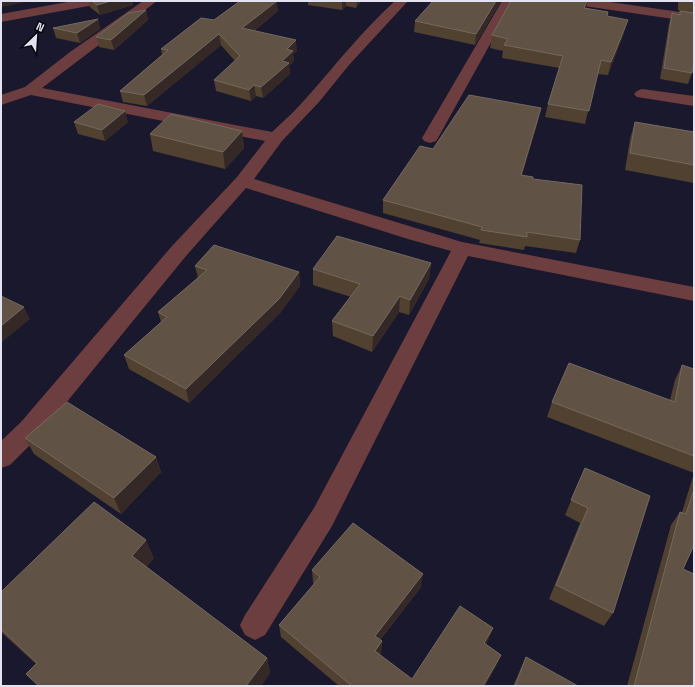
<svg xmlns="http://www.w3.org/2000/svg" width="695" height="687" viewBox="0 0 695 687" font-family="'Space Grotesk',sans-serif">
<rect width="100%" height="100%" fill="#1a182c"/>
<g fill="none" stroke-linecap="round" stroke-linejoin="round">
<path fill="#6d3e3f" fill-rule="evenodd" d="M73 1H100L98 4 94 5 1 22V14Z
M143 1H157L42 88 272 132C285 120 298 108 309 95 337 63 363 30 395 1H408L349 65 319 102 282 141 254 179 462 242 694 287V301L468 256 332 526 265 635 255 640 245 635 240 625 245 615 314 508 451 251 408 239 246 188 186 256 39 436 10 465 1 468V441L21 422 172 246 237 177 265 141 31 95 1 105V95L25 87 70 52Z
M502 1H514L438 138 436 141 430 143 424 141 422 138Z
M571 1H603L694 14V22L577 5 573 4Z
M642 89 694 96V106L637 97 634 94 637 91Z"/>
</g>
<path fill="#504130" d="M88 1H132L133 5 100 15 90 7Z
M308 1H361L356 8 346 6 342 10 308 5Z
M501 1 475 45 414 32 415 21Z
M511 1H588L586 8 608 12 607 17 624 33 608 75 597 74 585 124 545 117 548 104 559 68 502 58 503 51 490 48 492 35Z
M678 1H694V64L692 73 688 84 660 79 669 24 672 13 679 14 680 11 678 10Z
M146 10 148 20 114 50 99 47 96 37Z
M278 11 254 31 297 51 293 54 294 61 289 66 290 74 263 98 256 96 251 101 216 91 214 80 235 61 221 45 147 106 123 102 120 91 162 55 161 49 214 20Z
M98 19 100 29 80 43 56 38 53 28Z
M538 121 522 175 533 179 580 240 576 253 525 246 524 250 479 243 480 240 383 213V200L433 149Z
M74 122H128L105 141 78 134Z
M635 122 694 132V183L625 170 630 139Z
M242 131 244 148 225 169 153 151 150 134Z
M431 263 429 279 409 315 399 312 372 352 333 336 332 321 351 297 313 285V269Z
M195 266 299 272 300 286 280 313 189 403 129 369 124 355 161 322 158 312 198 278Z
M682 365 694 369V545L683 569 694 686H627L671 525 680 512H682L694 473 547 417 552 402 670 400 675 380Z
M25 438 156 457 161 472 121 514 34 454Z
M585 468 613 613 604 626 549 599 580 523 565 515Z
M154 558 146 567 267 658 270 673 261 686H38L26 674 36 664 1 632V592Z
M312 570 421 587 380 640 382 641 381 653 380 655 412 679 493 628 488 640 486 644 501 655 496 666 485 686H339L281 637 279 625 314 584 313 583Z
M526 657 578 686H513L521 668Z"/>
<path fill="#342926" d="M1 1H31L1 7Z
M111 1H132L133 5 100 15 97 5Z
M277 1 278 11 243 39 242 28Z
M342 1H346V6L342 10Z
M357 1H361L356 8Z
M496 1H501L475 45 476 34Z
M587 1H588L586 8 581 20 584 8Z
M146 10 148 20 114 50 111 40Z
M98 19 100 29 80 43 77 33Z
M628 20 624 33 608 75 611 62Z
M219 34 221 45 147 106 144 95Z
M296 40 297 51 293 54 294 61 289 66 290 74 263 98 261 87 287 49Z
M254 85 256 96 251 101 249 90Z
M541 108 538 121 518 188 521 175Z
M125 111 128 122 105 141 102 130Z
M242 131 244 148 225 169 223 152Z
M431 263 429 279 409 315 410 300Z
M299 272 300 286 280 313 189 403 186 389Z
M400 296 399 312 372 352 373 336Z
M24 307 30 319 1 343V326Z
M156 457 161 472 121 514 114 498Z
M146 540 154 558 140 573 132 556Z
M423 574 421 587 374 647 375 636Z
M493 628 488 640 479 655 484 643Z
M382 641 381 653 374 663 375 651Z
M501 655 496 666 485 686H483Z
M267 658 270 673 261 686H246Z"/>
<path fill="#605245" stroke="#746960" d="M92 1H111L97 5Z
M240 1H277L242 28 296 40 287 49 293 51 282 61 289 63 261 87 254 85 249 90 214 80 240 56 219 34 144 95 120 91 168 50 161 49 201 18 214 20Z
M433 1H496L476 34 415 21Z
M511 1H587L584 8 608 12 607 16 628 20 611 62 601 60 589 111 548 104 563 56 504 45 508 39 492 35Z
M146 10 111 40 96 37 128 13Z
M680 11 694 13V62L692 73 664 68 672 13 680 15Z
M98 19 77 33 53 28Z
M469 95 541 108 521 175 533 177V179L582 185 580 240 527 232V237L481 230 482 227 383 200 420 146 433 149Z
M98 104 125 111 102 130 74 122Z
M171 114 242 131 223 152 150 134Z
M635 122 694 132V165L630 153Z
M337 236 431 263 410 300 400 296 373 336 332 321 360 284 313 269Z
M214 245 299 272 279 299 186 389 124 355 167 317 158 312 207 270 195 266Z
M1 296 24 307 1 326Z
M569 363 675 402 682 365 694 369V456L552 402Z
M67 402 156 457 114 498 25 438Z
M585 468 650 496 613 613 556 585 588 508 571 500Z
M694 489V545L683 569 694 574V686H634L680 512 686 514Z
M94 502 146 540 132 556 267 658 246 686H39L26 674 37 663 1 629V592Z
M353 523 423 574 375 636 382 641 375 651 412 679 460 606 493 628 484 643 501 655 483 686H352L279 625 320 577 312 570Z
M526 657 578 686H515Z"/>
<rect width="695" height="687" fill="none" stroke="#e2e2f0" stroke-width="4"/>
<g transform="translate(36 36) rotate(25)" stroke="#06050d" stroke-width="3" paint-order="stroke">
<path d="M0-3L7 15L0 10L-7 15Z" fill="#e2e2f0"/>
<text y="-6" font-size="11" font-weight="bold" text-anchor="middle" fill="#e2e2f0">N</text>
</g>
</svg>
